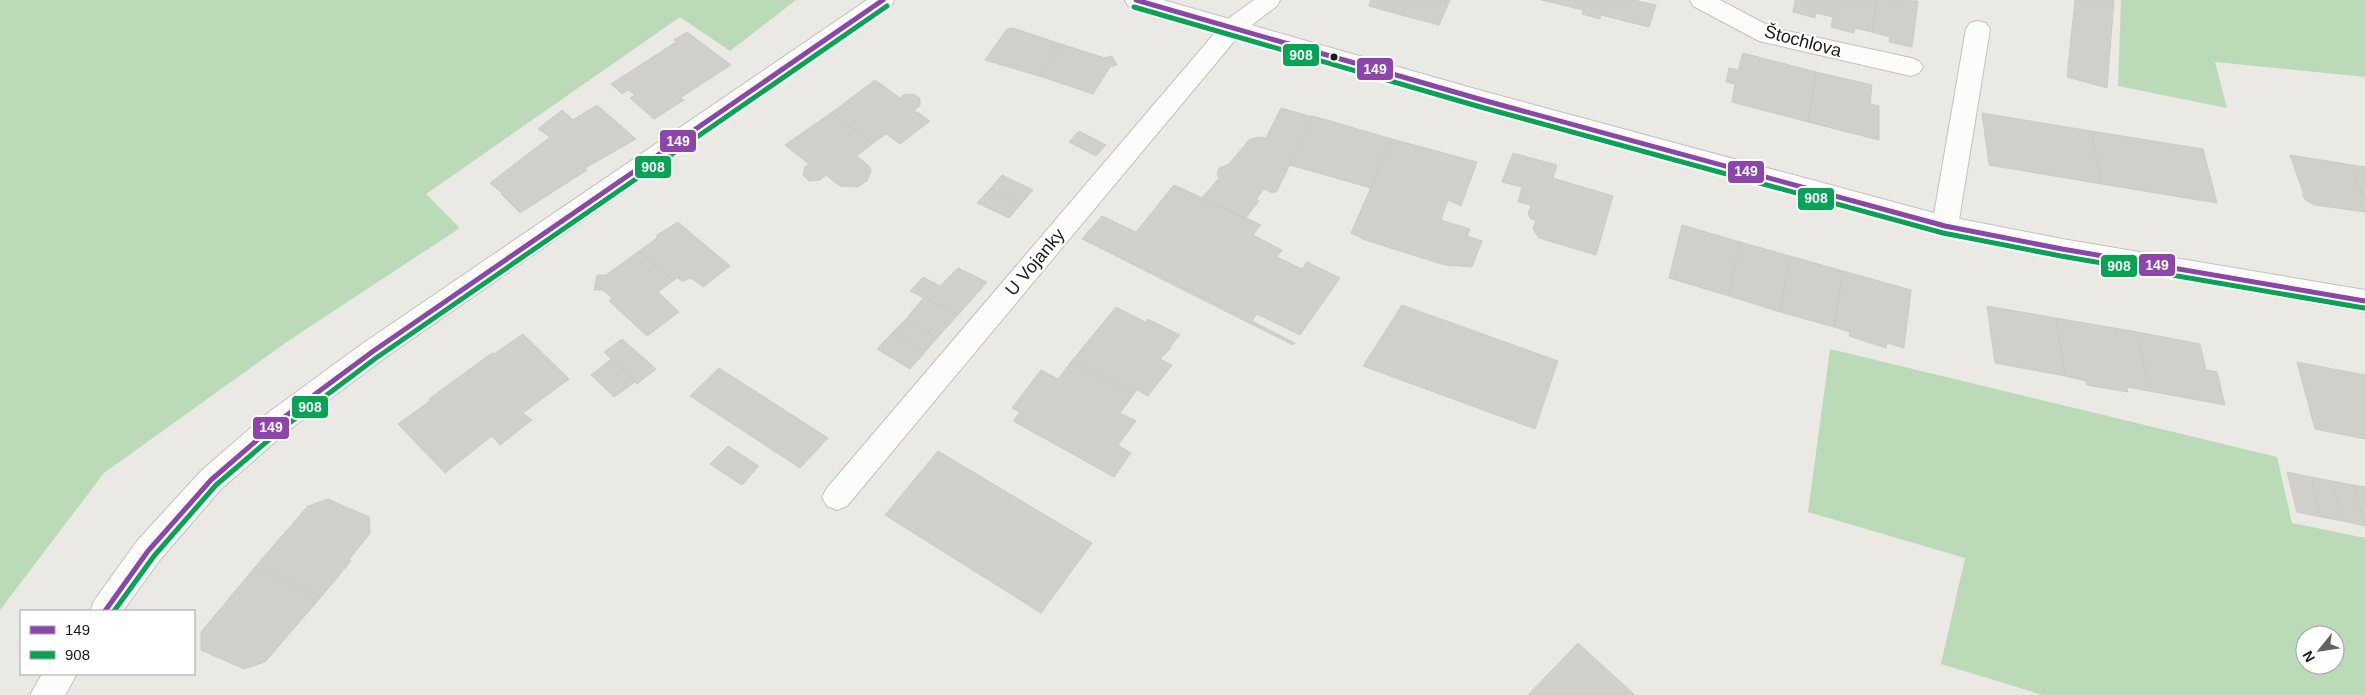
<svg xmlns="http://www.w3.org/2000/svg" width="2365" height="695" viewBox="0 0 2365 695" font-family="Arial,sans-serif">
<rect width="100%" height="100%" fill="#eae9e3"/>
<path fill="#bbdab7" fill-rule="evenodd" d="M0 0H796L730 51 680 17 426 194 460 228 288 341 104 473 0 610Z
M2121 0H2365V77L2215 62 2227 108 2118 86Z
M1830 349 2277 457 2292 523 2365 538V695H2043L1941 664 1965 558 1808 512ZM2305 635H2335V665H2305Z"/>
<path fill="#d1cfca" stroke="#cdcbc4" d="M1371 0H1408L1401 15 1369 6Z
M1408 0H1450L1439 25 1401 15Z
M1541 0H1634L1656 5 1649 27 1601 15 1600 19 1582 14 1583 10Z
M1795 0H1836L1833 17 1816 13 1815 18 1793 12Z
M1836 0H1877L1872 32 1855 28 1854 33 1831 27Z
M1877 0 1918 1 1912 47 1889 42 1890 37 1872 32Z
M2075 0H2114L2107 88 2067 77Z
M1013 28 1061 44 1039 76 985 60 1007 29Z
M687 32 731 65 680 98 684 100 654 119 630 98 635 95 628 90 622 94 611 84 676 42 674 40Z
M1061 44 1105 58 1112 56 1117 65 1110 67 1093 94 1039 76Z
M1743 53 1816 72 1808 122 1732 102 1735 84 1726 82 1729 68 1738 70Z
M1816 72 1872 85 1870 104 1879 106V140L1808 122Z
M875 80 900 98 903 95 913 94 920 98V106L914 110 930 121 900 144 886 134 873 143 831 113Z
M597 105 636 139 585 168 587 170 520 213 501 194 502 193 490 183 550 137 538 129 562 110 573 120Z
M1281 108 1313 117 1277 191 1273 193 1264 189 1256 199 1259 201 1245 219 1202 198 1219 178 1217 174 1219 168 1229 164 1249 140 1258 137 1266 138Z
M831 113 873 143 857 156 870 167 871 171 867 181 857 187 840 186 826 175 820 180 809 181 803 175 805 167 809 164 785 145Z
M1982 113 2091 131 2102 184 1989 165Z
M1313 116 1392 139 1371 188 1290 165Z
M1079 131 1106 145 1096 156 1069 142Z
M2091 131 2203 149 2217 203 2102 184Z
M1392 139 1477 162 1461 206 1448 200 1441 220 1470 229 1467 236 1482 241 1472 267 1445 265 1365 240 1351 233Z
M1513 153 1557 165 1553 178 1613 196 1596 255 1539 238 1533 229 1536 220 1531 219 1528 214 1531 205 1518 202 1522 187 1502 182Z
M2290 155 2352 165 2365 203V212L2315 205 2307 201 2303 197V192Z
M2352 165 2365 167V203Z
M1002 175 1033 190 1021 204 990 189Z
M1174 185 1261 225 1253 235 1282 250 1277 257 1302 269 1307 262 1340 278 1300 335 1257 314 1252 321 1295 343 1293 345 1082 239 1102 216 1136 232Z
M990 189 1021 204 1009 218 977 203Z
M678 222 730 266 703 287 691 278 683 281 677 278 673 281 639 251 657 238V235Z
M1682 225 1740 242 1729 296 1669 278Z
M1740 242 1790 256 1780 312 1729 296Z
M639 251 673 281 658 292 679 312 647 336 609 301 612 298 603 290H594L597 275H606Z
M1790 256 1843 271 1834 327 1780 312Z
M958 268 987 282 958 315 910 291 923 277 940 286Z
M1843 271 1911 290 1904 348 1887 343 1886 348 1849 336 1850 332 1834 327Z
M924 297 958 315 937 338 906 319Z
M1402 305 1558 361 1535 429 1363 366Z
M1987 306 2056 318 2065 376 1995 363Z
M1116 307 1145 322 1148 319 1180 335 1169 348H1171L1160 359 1172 365 1148 396 1137 390 1134 394 1071 362Z
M2056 318 2137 332 2149 391 2127 387 2128 392 2087 385 2086 381 2065 376Z
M906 319 937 338 925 352 892 333Z
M2137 332 2200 344 2206 370 2217 372 2225 405 2149 391Z
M892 333 925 352 910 369 877 349Z
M523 334 569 379 523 413 532 420 500 445 492 436 445 473 398 424 430 401 429 399 492 353 494 354Z
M622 339 656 369 637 384 604 352Z
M611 359 635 382 614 397 591 375Z
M1071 362 1134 394 1120 413 1136 421 1118 445 1131 453 1114 477 1013 421 1020 412 1012 408 1041 370 1058 379Z
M2297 362 2365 375V439L2315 429Z
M719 368 828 438 800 468 690 396Z
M728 446 759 466 742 485 710 464Z
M938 451 1092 543 1041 613 885 515Z
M2287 472 2311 477 2321 517 2297 512Z
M2311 477 2332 481 2343 521 2321 517Z
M2332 481 2353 485 2365 526 2343 521Z
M2353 485 2365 487V526Z
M328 499 369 517 370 533 349 560 351 561 321 597 255 567 308 506Z
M255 567 321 597 265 662 244 669 201 650V632Z
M1578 643 1635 695H1528Z"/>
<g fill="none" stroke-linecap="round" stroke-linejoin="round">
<defs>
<path id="minor" d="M1254 0H1280L1277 6 1241 33 847 506 837 510 827 506 822 497 827 488 1225 21Z
M1690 0H1720L1773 28 1911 58 1919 61 1923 67 1919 73 1911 76 1759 41 1693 6Z
M1978 21 1986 23 1990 29 1958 226 1954 233 1945 236 1936 233 1932 226 1966 29 1970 23Z"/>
<path id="tertiary" d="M867 0H894L891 6 382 360 289 430 221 489 159 561 123 611H90L94 601 137 541 201 471 269 412 362 344Z
M1125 0H1163L1479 90 1945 216 2062 239 2365 290V312L2062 259 1945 236 1479 108 1128 6Z
M42 674H77L65 695H30Z"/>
</defs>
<use href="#minor" stroke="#c2c2bf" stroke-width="2"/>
<use href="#tertiary" stroke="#c2c2bf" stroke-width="2"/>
<use href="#minor" fill="#fcfcfb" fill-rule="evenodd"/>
<use href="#tertiary" fill="#fcfcfb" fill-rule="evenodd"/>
<defs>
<path id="bus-1" d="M1136 0 1479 99 1945 226 2062 249 2365 301
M105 611 148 551 211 480 279 421 372 352 883 0"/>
<path id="bus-2" d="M1134 7 1477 106 1943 233 2061 256 2364 308
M114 611 154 556 216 485 284 427 376 358 887 6"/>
</defs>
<use href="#bus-1" stroke="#fff" stroke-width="9"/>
<use href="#bus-2" stroke="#fff" stroke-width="9"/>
<use href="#bus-1" stroke="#8e44ad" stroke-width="5"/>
<use href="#bus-2" stroke="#00a651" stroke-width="5"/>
</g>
<circle fill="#1b1b1b" stroke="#fff" stroke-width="2" cx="1334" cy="57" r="4.5"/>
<g text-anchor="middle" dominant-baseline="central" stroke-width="4.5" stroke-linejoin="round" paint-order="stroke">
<g font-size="18" fill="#1b1b1b" stroke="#fff">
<text transform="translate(1803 41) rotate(15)">Štochlova</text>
<text transform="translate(1035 262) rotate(-50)">U Vojanky</text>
</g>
</g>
<g stroke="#fff" stroke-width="2">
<rect x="1282" y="43" width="38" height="24" rx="5" fill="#00a651"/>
<rect x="1356" y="57" width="38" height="24" rx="5" fill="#8e44ad"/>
<rect x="659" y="129" width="38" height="24" rx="5" fill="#8e44ad"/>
<rect x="634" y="155" width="38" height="24" rx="5" fill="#00a651"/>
<rect x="1727" y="160" width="38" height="24" rx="5" fill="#8e44ad"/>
<rect x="1797" y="187" width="38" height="24" rx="5" fill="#00a651"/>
<rect x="2138" y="253" width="38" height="24" rx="5" fill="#8e44ad"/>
<rect x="2100" y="254" width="38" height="24" rx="5" fill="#00a651"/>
<rect x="291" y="395" width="38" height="24" rx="5" fill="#00a651"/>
<rect x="252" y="416" width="38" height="24" rx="5" fill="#8e44ad"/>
</g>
<g font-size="14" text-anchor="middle" font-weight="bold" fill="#fff">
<text x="1301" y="60">908</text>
<text x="1375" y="74">149</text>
<text x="678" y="146">149</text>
<text x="653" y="172">908</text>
<text x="1746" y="176">149</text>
<text x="1816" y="203">908</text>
<text x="2157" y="270">149</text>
<text x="2119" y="271">908</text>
<text x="310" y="412">908</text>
<text x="271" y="432">149</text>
</g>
<rect x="20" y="610" width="175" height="65" fill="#ffffff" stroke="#a4a4a4"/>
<rect x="30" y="626" width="25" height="8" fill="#8e44ad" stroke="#a4a4a4"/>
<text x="65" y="635" font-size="15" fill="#1b1b1b">149</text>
<rect x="30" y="651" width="25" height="8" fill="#00a651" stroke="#a4a4a4"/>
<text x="65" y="660" font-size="15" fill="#1b1b1b">908</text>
<g transform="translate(2320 650) rotate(240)"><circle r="24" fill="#ffffff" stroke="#a4a4a4"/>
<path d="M0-4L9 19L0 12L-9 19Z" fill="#636361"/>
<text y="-8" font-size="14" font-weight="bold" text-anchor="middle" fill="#1b1b1b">N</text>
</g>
</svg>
